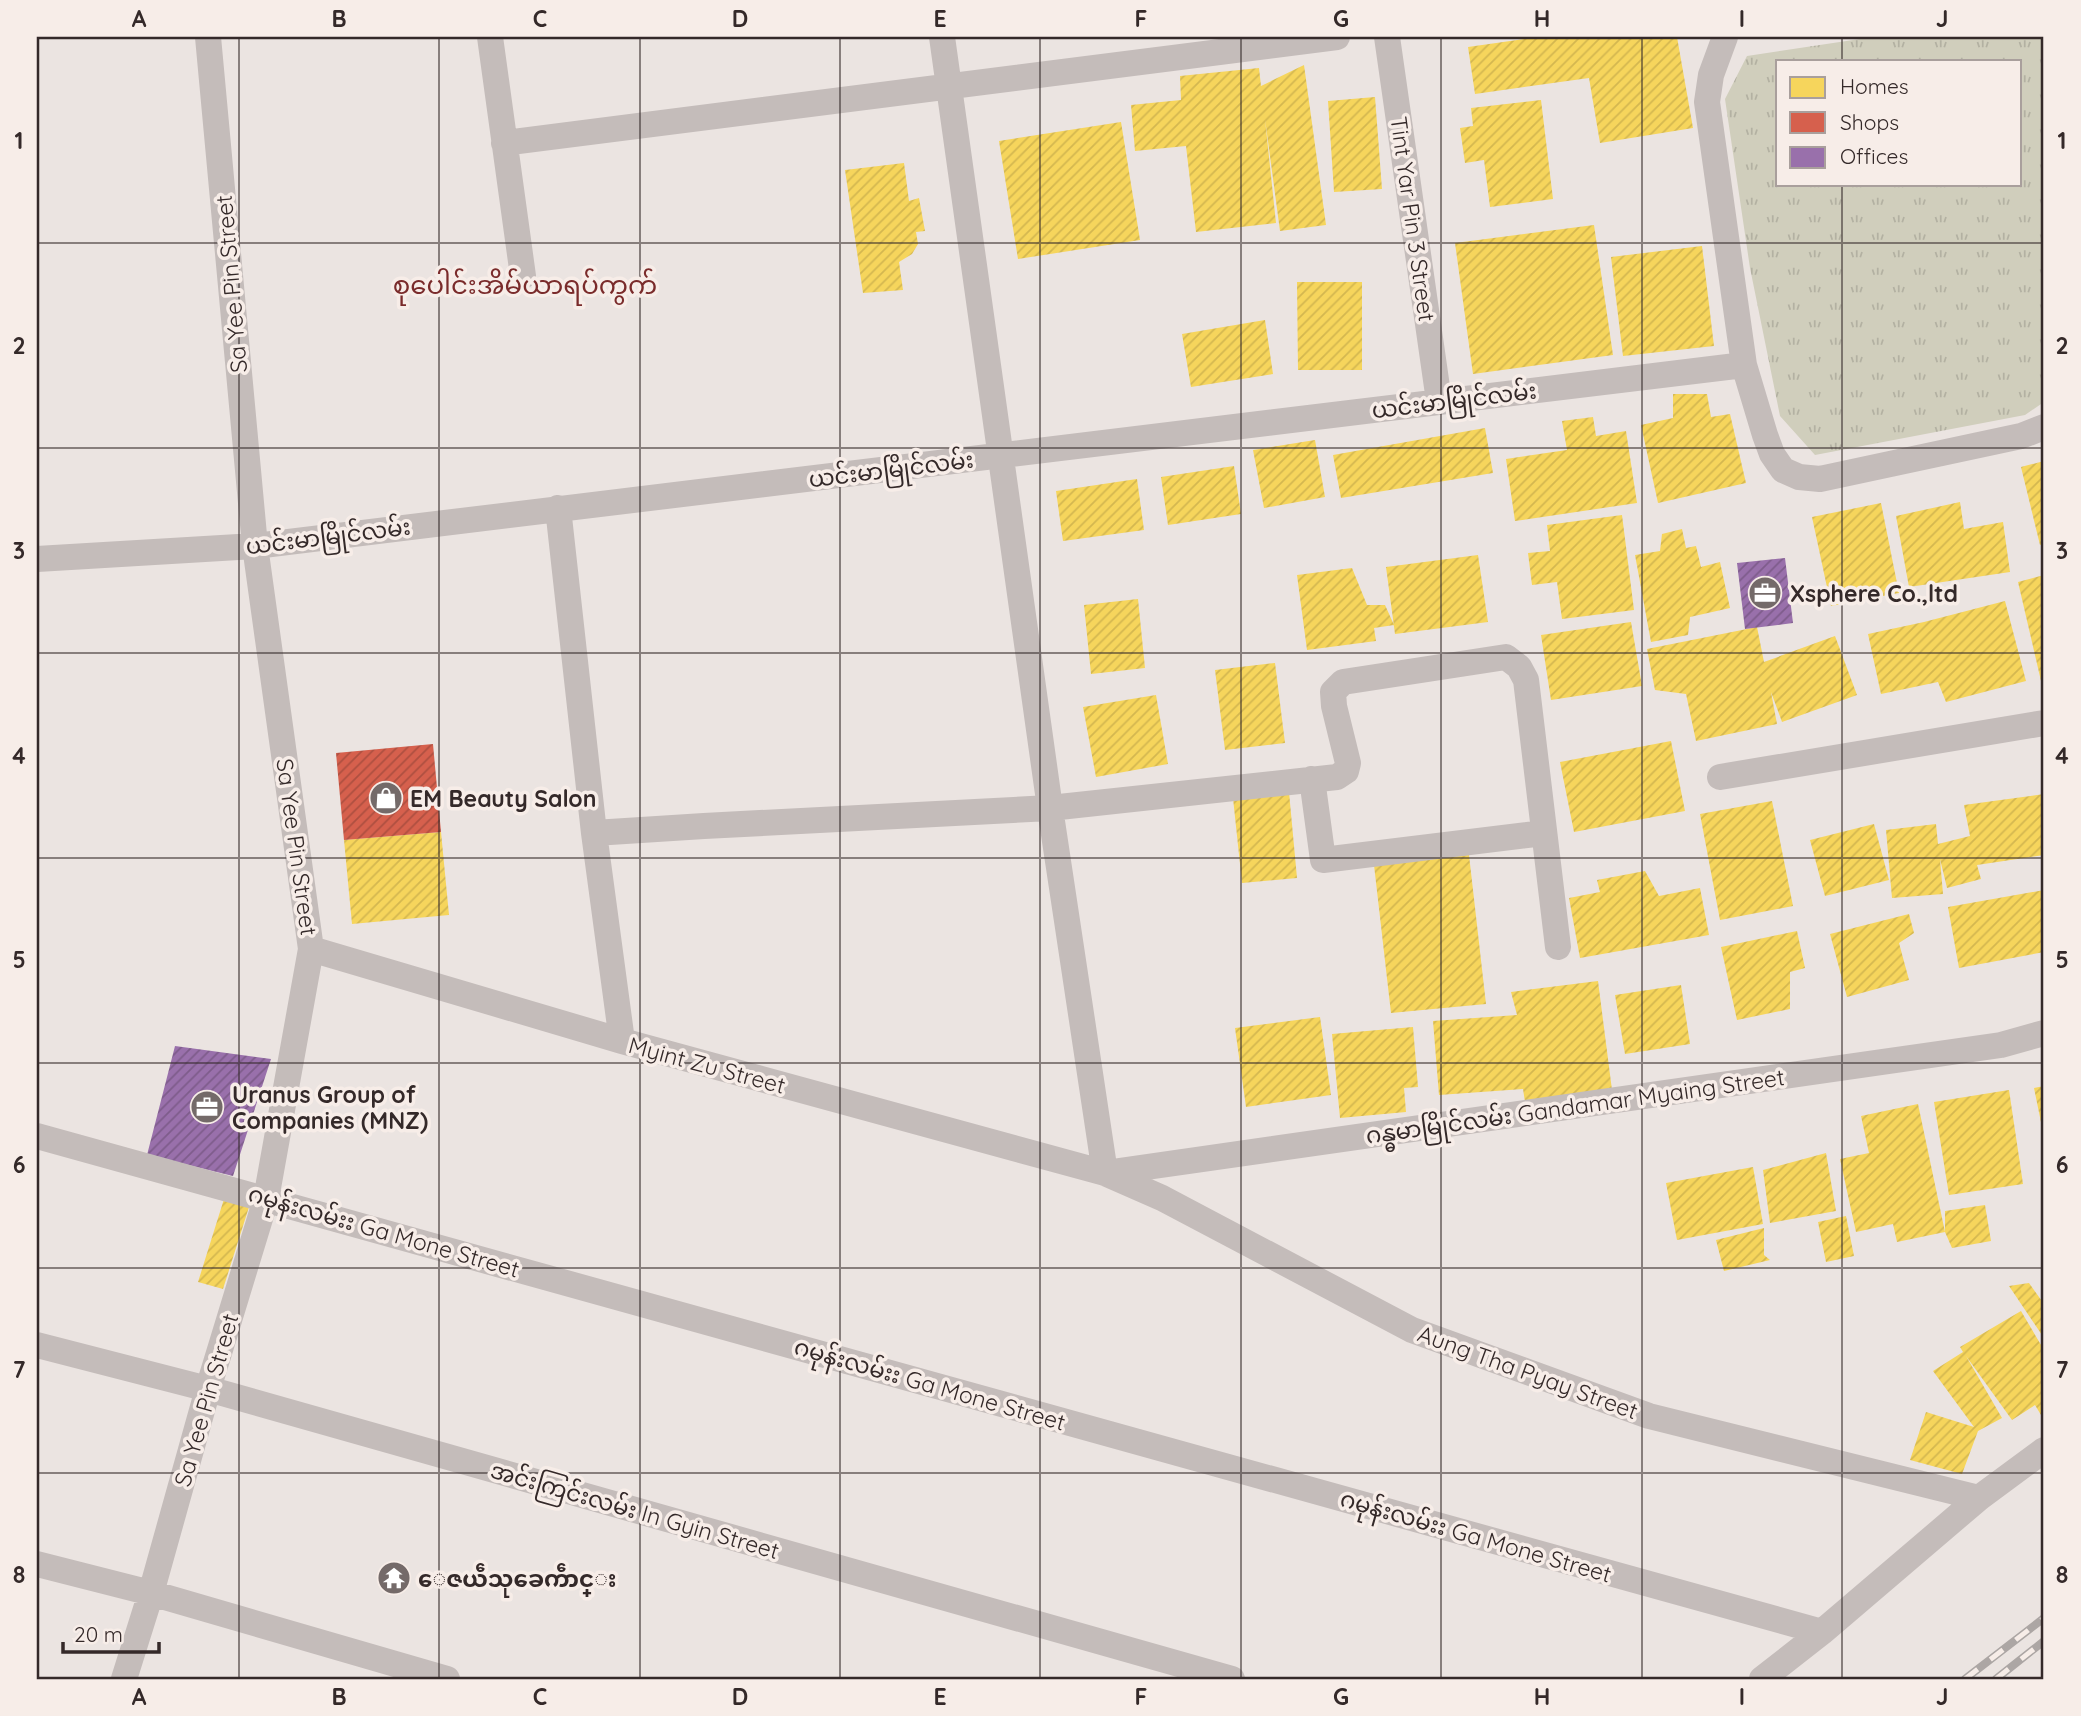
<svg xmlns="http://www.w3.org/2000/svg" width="2081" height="1716" viewBox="0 0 2081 1716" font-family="Quicksand,'Noto Sans Myanmar',sans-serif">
<defs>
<pattern id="park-tufts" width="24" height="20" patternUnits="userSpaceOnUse" patternTransform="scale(1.75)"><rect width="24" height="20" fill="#d0cebc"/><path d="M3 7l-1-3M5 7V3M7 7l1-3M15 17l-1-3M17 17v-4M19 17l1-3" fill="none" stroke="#b3b1a2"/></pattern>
<pattern id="homes-hatch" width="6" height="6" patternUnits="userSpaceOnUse" patternTransform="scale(1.75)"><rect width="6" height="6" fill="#f6d55c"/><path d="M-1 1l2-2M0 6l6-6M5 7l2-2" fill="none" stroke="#d4b750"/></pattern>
<pattern id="shops-hatch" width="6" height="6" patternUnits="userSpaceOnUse" patternTransform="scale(1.75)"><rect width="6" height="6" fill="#d6604d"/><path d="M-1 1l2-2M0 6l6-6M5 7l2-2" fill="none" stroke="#ae4f40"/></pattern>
<pattern id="offices-hatch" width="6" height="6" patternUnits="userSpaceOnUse" patternTransform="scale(1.75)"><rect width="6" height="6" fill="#9970ab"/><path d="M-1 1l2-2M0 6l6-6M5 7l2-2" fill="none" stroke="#7e5c8b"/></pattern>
</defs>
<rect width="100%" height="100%" fill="#ebe4e1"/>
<path fill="url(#park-tufts)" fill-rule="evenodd" d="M1873 37H2044V402L2025 415 1815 455 1780 416 1750 268 1725 99 1747 56ZM1778 61H2020V184H1778Z"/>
<path fill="url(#homes-hatch)" d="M1539 37H1677L1693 128 1600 143 1589 78 1475 94 1468 47Z
M1304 65 1326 225 1280 231 1265 119 1276 223 1196 232 1186 146 1135 151 1131 105 1181 100 1180 76 1259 68 1261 86Z
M1375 97 1382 189 1334 192 1328 101Z
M1541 100 1553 199 1490 207 1484 160 1465 163 1460 128 1473 126 1471 108Z
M1121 122 1140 240 1018 259 999 141Z
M904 163 909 201 919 198 925 231 916 232 918 244 912 254 899 262 903 290 863 293 845 170Z
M1594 225 1613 355 1473 374 1455 243Z
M1702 246 1714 346 1623 356 1611 257Z
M1297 282H1362V370H1298Z
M1265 320 1273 374 1191 387 1182 334Z
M1673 394H1707L1711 417 1730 414 1746 483 1658 503 1641 425 1673 418Z
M1593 417 1596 436 1626 431 1637 503 1515 521 1506 459 1567 450 1562 421Z
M1485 428 1493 473 1341 498 1333 455Z
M1315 440 1325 497 1264 508 1253 450Z
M2044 461V544L2040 545 2021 467Z
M1234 466 1241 514 1168 525 1161 477Z
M1137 479 1144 530 1063 541 1056 491Z
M1960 502 1964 529 2003 522 2010 572 1909 587 1896 516Z
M1881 503 1899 593 1831 606 1812 517Z
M1622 515 1634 610 1562 619 1557 582 1532 585 1528 553 1550 551 1547 525Z
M1682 529 1686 548 1696 546 1701 567 1720 562 1730 608 1690 617 1688 635 1651 642 1635 555 1660 551 1662 534Z
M1478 555 1488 622 1395 634 1386 567Z
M1352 568 1367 605H1385L1394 625 1374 628 1376 641 1307 650 1297 575Z
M2044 575V681H2041L2018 582Z
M1138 599 1145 668 1091 674 1084 605Z
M2005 601 2026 681 1946 702 1938 682 1881 694 1868 634 1924 622Z
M1631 622 1642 686 1551 700 1541 635Z
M1757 627 1764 662 1835 636 1857 695 1782 722 1771 692 1777 724 1696 741 1686 694 1655 690 1647 649Z
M1275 663 1285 743 1225 750 1215 670Z
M1156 695 1168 764 1096 777 1083 707Z
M1671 741 1685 811 1574 832 1560 762Z
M1289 792 1297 878 1242 883 1233 798Z
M2044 794V855L1977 865 1981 879 1947 888 1940 859 1943 894 1892 898 1886 830 1936 824 1938 844 1970 836 1964 805Z
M1772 801 1793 906 1720 920 1700 814Z
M1874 824 1889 880 1825 896 1810 840Z
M441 832 449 915 352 924 344 840Z
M1469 855 1486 1004 1391 1013 1374 865Z
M1645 871 1659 896 1700 888 1709 935 1580 958 1569 898 1600 892 1597 880Z
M2044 890V952L1959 968 1948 907Z
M1909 914 1914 933 1899 943 1909 980 1847 997 1830 934Z
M1797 931 1805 968 1790 972V1009L1737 1020 1721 947Z
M1598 981 1612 1090 1525 1102 1523 1089 1439 1095 1433 1021 1517 1015 1511 992Z
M1681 985 1690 1044 1625 1054 1615 995Z
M1320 1017 1331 1095 1246 1107 1235 1028Z
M1413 1027 1418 1087 1404 1088 1406 1112 1340 1118 1332 1034Z
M2044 1086V1132H2043L2034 1088Z
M2009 1090 2023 1184 1949 1195 1934 1102Z
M1918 1104 1945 1232 1897 1242 1893 1224 1856 1232 1840 1159 1869 1153 1861 1116Z
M1826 1153 1836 1211 1770 1223 1763 1170Z
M1753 1167 1763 1224 1677 1240 1666 1183Z
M224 1199 249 1207 223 1289 198 1282Z
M1985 1205 1991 1241 1952 1248 1945 1232V1211Z
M1846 1216 1854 1256 1826 1262 1818 1222Z
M1764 1228V1255L1770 1260 1724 1271 1716 1240Z
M2029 1283 2044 1304V1338L2009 1286Z
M2021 1311 2044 1350V1420L2035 1405 2012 1420 1966 1356 2002 1418 1978 1431 1962 1474 1910 1460 1926 1412 1974 1427 1933 1371 1963 1352 1960 1347Z"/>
<path fill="url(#shops-hatch)" d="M433 744 441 832 344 840 336 753Z"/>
<path fill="url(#offices-hatch)" d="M1785 558 1793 623 1745 629 1737 563Z
M175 1046 271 1059 233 1176 147 1155Z"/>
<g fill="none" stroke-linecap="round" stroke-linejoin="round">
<path stroke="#c4bcba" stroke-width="26" d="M490 37 523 276
M942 37 1050 808 1105 1173
M1387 37 1439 401
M1725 37 1711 75 1707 102 1744 365 1765 435 1772 454 1783 470 1799 477 1820 479 2021 436 2044 427
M504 143 1337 37
M558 508 594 833 622 1041
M37 559 255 546 1744 365
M1720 777 2044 723
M1312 779 1323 860 1544 833
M594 833 704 826 1050 808 1337 777 1346 771 1348 763 1334 706 1333 692 1343 682 1506 657 1519 667 1526 680 1558 947
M311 949 622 1041 1105 1173 1162 1198 1412 1330 1649 1416 1979 1498
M37 1136 1822 1632
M1105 1173 2001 1045 2044 1033
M37 1345 208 1389 1232 1679
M37 1564 151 1593 447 1679
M124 1679 151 1593 208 1389 266 1199 311 949 255 546 208 37
M1762 1679 1822 1632 1979 1498 2044 1450"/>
<defs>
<path id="rail" d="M1965 1679 2044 1618
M1996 1679 2044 1641"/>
</defs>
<use href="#rail" stroke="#aca6a4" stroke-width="8"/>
<use href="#rail" stroke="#f7ede8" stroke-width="5" stroke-dasharray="16" stroke-linecap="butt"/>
</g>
<path fill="none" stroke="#342929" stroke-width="2" stroke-opacity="0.55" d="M239 37V1679M439 37V1679M640 37V1679M840 37V1679M1040 37V1679M1241 37V1679M1441 37V1679M1642 37V1679M1842 37V61M1842 184V1679M37 243H2044M37 448H2044M37 653H2044M37 858H2044M37 1063H2044M37 1268H2044M37 1473H2044"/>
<defs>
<symbol id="office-disc" viewBox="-11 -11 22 22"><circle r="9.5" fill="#746a69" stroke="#f7ede8"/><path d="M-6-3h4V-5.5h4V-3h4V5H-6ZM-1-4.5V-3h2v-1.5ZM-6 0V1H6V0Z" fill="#fff"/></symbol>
<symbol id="shop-disc" viewBox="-11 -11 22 22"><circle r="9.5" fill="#746a69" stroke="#f7ede8"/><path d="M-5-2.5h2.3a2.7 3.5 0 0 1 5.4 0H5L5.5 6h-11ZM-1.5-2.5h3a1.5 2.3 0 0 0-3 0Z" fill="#fff"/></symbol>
<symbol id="temple-disc" viewBox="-11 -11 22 22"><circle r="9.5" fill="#746a69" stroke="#f7ede8"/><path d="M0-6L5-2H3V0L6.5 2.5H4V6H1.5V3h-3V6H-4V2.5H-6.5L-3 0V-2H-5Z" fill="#fff"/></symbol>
</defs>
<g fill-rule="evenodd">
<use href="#office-disc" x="1746" y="574" width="38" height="38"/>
<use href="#shop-disc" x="367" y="779" width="38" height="38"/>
<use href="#office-disc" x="188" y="1088" width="38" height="38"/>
<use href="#temple-disc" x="375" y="1559" width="38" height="38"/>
</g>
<g text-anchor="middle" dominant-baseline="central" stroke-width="7" stroke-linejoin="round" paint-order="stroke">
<g font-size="23" fill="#342929" stroke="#f7ede8">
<text transform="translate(1413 219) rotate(82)">Tint Yar Pin 3 Street</text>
<text transform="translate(231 284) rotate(-95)">Sa Yee Pin Street</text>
<text transform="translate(1454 400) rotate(-7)">ယင်းမာမြိုင်လမ်း</text>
<text transform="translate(891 469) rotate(-7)">ယင်းမာမြိုင်လမ်း</text>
<text transform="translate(328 536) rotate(-7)">ယင်းမာမြိုင်လမ်း</text>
<text transform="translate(297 847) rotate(82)">Sa Yee Pin Street</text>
<text transform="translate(707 1065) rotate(15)">Myint Zu Street</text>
<text transform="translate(1575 1106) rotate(-8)">ဂန္ဓမာမြိုင်လမ်း Gandamar Myaing Street</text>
<text transform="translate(384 1231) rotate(16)">ဂမုန်းလမ်းး Ga Mone Street</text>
<text transform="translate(1528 1372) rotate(20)">Aung Tha Pyay Street</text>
<text transform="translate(930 1384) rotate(16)">ဂမုန်းလမ်းး Ga Mone Street</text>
<text transform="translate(206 1400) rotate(-74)">Sa Yee Pin Street</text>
<text transform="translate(635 1510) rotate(16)">အင်းကြင်းလမ်း In Gyin Street</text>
<text transform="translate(1476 1536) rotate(16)">ဂမုန်းလမ်းး Ga Mone Street</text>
</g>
<g font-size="23" font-weight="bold" fill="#342929" stroke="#f7ede8" text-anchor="start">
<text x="1790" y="593">Xsphere Co.,ltd</text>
<text x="410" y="798">EM Beauty Salon</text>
<text x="232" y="1094">Uranus Group of<tspan x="232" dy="26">Companies (MNZ)</tspan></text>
<text x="418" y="1578">ေဇယဵသုခေကဵာင္း</text>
</g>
<g font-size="26" fill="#7a2b2b" stroke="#f7ede8">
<text x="525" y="284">စုပေါင်းအိမ်ယာရပ်ကွက်</text>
</g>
</g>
<rect width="2081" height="1716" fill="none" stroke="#f7ede8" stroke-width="77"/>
<rect x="1776" y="60" width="245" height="126" fill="#f7ede8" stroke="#a99f9c" stroke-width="2"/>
<rect x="1790" y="77" width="35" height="21" fill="#f6d55c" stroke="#a99f9c" stroke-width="2"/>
<text x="1840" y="94" font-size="21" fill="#342929">Homes</text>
<rect x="1790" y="112" width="35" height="21" fill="#d6604d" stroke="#a99f9c" stroke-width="2"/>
<text x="1840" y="130" font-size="21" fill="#342929">Shops</text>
<rect x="1790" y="147" width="35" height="21" fill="#9970ab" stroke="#a99f9c" stroke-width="2"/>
<text x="1840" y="164" font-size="21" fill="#342929">Offices</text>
<path d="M63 1642v10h96v-10" fill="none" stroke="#342929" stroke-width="3.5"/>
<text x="74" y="1642" font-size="21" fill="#342929" stroke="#f7ede8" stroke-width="5" paint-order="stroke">20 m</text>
<rect x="38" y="38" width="2004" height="1640" fill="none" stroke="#342929" stroke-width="2.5"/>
<g font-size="23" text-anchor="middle" font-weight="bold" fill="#342929">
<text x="139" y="27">A</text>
<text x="339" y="27">B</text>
<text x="540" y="27">C</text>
<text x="740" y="27">D</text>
<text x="940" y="27">E</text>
<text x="1141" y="27">F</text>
<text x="1341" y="27">G</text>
<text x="1542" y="27">H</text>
<text x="1742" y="27">I</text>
<text x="1942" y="27">J</text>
<text x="19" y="149">1</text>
<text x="2062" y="149">1</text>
<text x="19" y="354">2</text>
<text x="2062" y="354">2</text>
<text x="19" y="559">3</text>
<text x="2062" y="559">3</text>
<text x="19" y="764">4</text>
<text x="2062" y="764">4</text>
<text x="19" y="968">5</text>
<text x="2062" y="968">5</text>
<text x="19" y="1173">6</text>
<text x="2062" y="1173">6</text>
<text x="19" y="1378">7</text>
<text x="2062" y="1378">7</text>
<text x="19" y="1583">8</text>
<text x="2062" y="1583">8</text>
<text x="139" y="1705">A</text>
<text x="339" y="1705">B</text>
<text x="540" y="1705">C</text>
<text x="740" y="1705">D</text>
<text x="940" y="1705">E</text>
<text x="1141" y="1705">F</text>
<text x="1341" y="1705">G</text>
<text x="1542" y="1705">H</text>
<text x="1742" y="1705">I</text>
<text x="1942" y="1705">J</text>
</g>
</svg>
